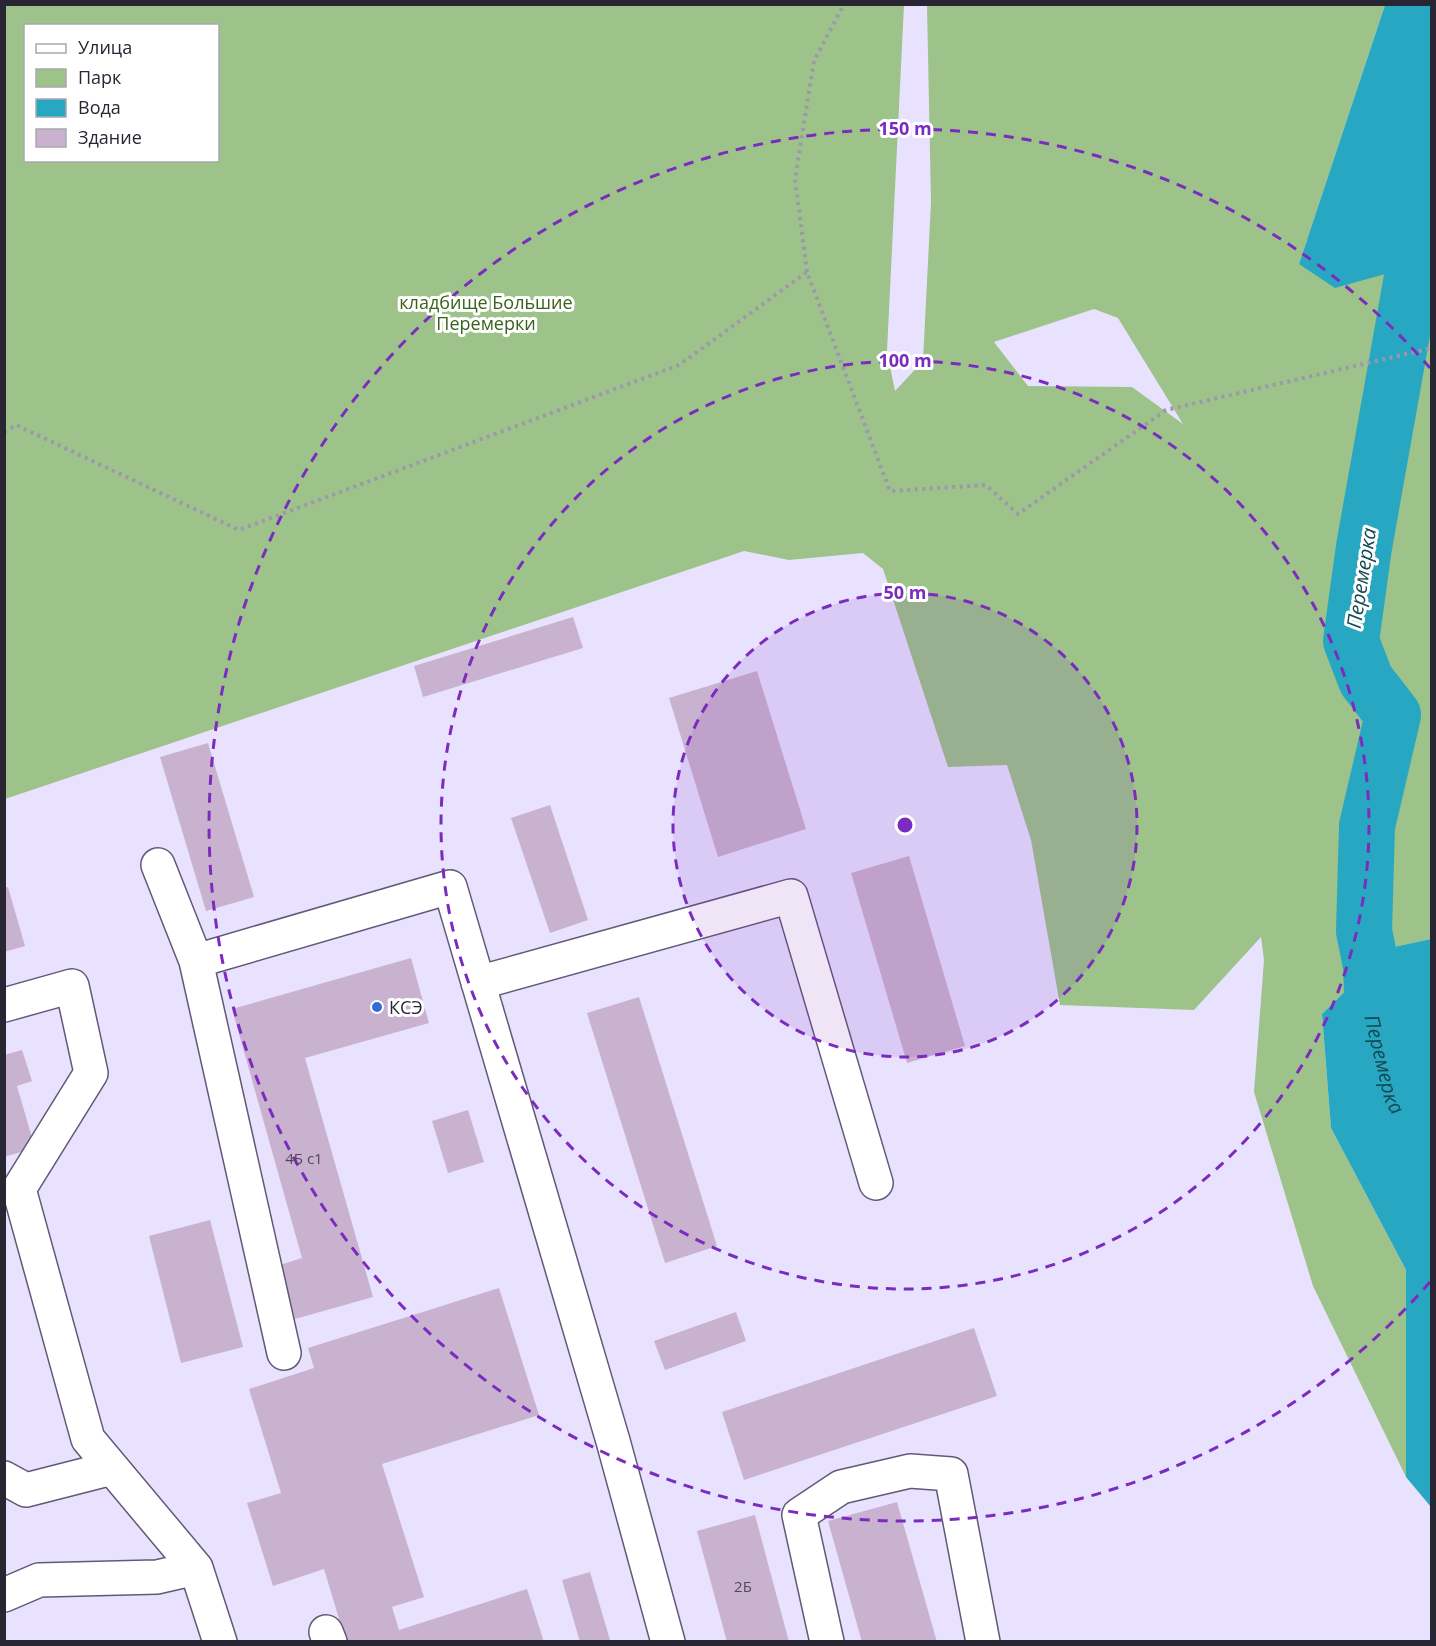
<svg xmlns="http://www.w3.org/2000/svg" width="1436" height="1646" viewBox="0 0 1436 1646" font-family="'Open Sans',sans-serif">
<rect width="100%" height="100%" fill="#e8e2fe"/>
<path fill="#9ec38a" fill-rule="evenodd" d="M4 5H904L887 351 895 391 923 361 931 202 927 5H1385L1299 264 1414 266 1431 250V939L1389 948 1322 1014 1331 1128 1406 1270V1477L1313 1286 1254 1092 1264 960 1261 937 1194 1010 1060 1005 1031 840 1007 765 948 767 883 569 863 553 789 560 744 551 5 799ZM26 26H218V160H26ZM1094 309 1118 318 1183 424 1132 387 1028 386 994 342Z"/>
<path fill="#28a7c2" d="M1385 5H1431V250L1414 266 1335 288 1299 264Z
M1431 939H1432L1431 1507 1406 1477V1270L1331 1128 1322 1014 1389 948Z"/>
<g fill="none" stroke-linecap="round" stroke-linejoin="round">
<path stroke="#28a7c2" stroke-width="56" id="s1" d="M1432 150 1414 266 1364 547 1351 641 1366 680 1393 715 1367 826 1364 931 1371 966 1373 1019 1393 1101 1432 1161"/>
</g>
<path fill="#c9b2cf" d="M573 617 583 648 423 697 414 666Z
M757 671 806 829 718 857 669 698Z
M208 743 254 897 206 911 160 757Z
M550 805 588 920 550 933 511 818Z
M909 856 965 1046 907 1063 851 873Z
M8 887 25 946 4 952V888Z
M411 958 429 1023 305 1058 373 1297 295 1319 280 1265 302 1258 232 1009Z
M639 997 717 1246 665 1263 587 1013Z
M22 1050 32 1081 17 1086 35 1148 4 1157V1055Z
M468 1110 484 1162 448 1173 432 1121Z
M210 1220 243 1347 181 1363 149 1236Z
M499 1288 539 1415 382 1464 424 1597 392 1607 399 1630 527 1589 544 1642H346L324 1569 273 1586 247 1503 281 1493 249 1389 314 1368 308 1348Z
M736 1312 746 1341 665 1370 654 1341Z
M974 1328 997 1396 744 1480 722 1412Z
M897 1502 937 1642H862L828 1521Z
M755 1515 789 1642H727L697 1531Z
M590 1572 610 1640 603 1642H580L562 1580Z"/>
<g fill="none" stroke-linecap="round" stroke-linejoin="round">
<defs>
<path id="minor" d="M158 865 196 961 284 1353
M196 961 450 887 613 1441 668 1642
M478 983 791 896 876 1183
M4 1005 72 986 91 1073 19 1189 88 1439 196 1568 220 1642
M4 1478 26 1490 112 1468
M4 1595 39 1580 157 1577 196 1568
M326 1632 330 1642
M827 1642 799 1515 841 1487 910 1471 951 1474 983 1642"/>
</defs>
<use href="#minor" stroke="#615977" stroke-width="36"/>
<path stroke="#9c97ad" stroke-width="4" stroke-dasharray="3 4.5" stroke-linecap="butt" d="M807 272 795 179 814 61 844 4
M4 432 16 425 239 530 679 365 807 272 890 491 986 485 1018 514 1166 410 1432 348"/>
<use href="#minor" stroke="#fff" stroke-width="33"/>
</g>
<circle cx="905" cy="825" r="232" fill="#7b2cbf" fill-opacity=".12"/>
<g fill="none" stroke="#7b2cbf" stroke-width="3" stroke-dasharray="10 8">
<circle cx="905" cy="825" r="232"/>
<circle cx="905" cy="825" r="464"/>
<path d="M1430 1282A696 696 0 1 1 1430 368"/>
</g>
<circle fill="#346bd9" stroke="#fff" stroke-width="2" cx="377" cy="1007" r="6"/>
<g text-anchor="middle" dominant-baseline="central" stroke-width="6" stroke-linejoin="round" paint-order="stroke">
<g font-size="15" fill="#51495a">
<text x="304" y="1158">4Б с1</text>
<text x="743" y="1586">2Б</text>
</g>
<g font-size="18" fill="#38631a" stroke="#fff">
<text x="486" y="302">кладбище Большие<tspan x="486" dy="21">Перемерки</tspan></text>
</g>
<g font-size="18" fill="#292633" stroke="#fff" text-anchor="start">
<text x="389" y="1007">КСЭ</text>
</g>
<g font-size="20" font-style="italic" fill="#144853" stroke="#fff">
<text transform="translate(1361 578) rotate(-81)">Перемерка</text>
<text stroke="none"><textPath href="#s1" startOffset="938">Перемерка</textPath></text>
</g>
</g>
<circle cx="905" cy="825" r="9" fill="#7b2cbf" stroke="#fff" stroke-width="3"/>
<g font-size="18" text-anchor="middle" font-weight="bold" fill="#7b2cbf" stroke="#fff" stroke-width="6" stroke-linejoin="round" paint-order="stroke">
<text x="905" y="135">150 m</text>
<text x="905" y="367">100 m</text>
<text x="905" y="599">50 m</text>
</g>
<rect width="1436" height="1646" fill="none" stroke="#292633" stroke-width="12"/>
<rect x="24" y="24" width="195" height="138" fill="#ffffff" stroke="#a9a8ad" stroke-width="1.5"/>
<rect x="36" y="44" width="30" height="9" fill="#ffffff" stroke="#a9a8ad" stroke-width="1.5"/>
<text x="78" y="54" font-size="18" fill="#292633">Улица</text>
<rect x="36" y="69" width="30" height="18" fill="#9ec38a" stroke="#a9a8ad" stroke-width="1.5"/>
<text x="78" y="84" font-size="18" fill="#292633">Парк</text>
<rect x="36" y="99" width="30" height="18" fill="#28a7c2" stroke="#a9a8ad" stroke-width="1.5"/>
<text x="78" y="114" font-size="18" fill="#292633">Вода</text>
<rect x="36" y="129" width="30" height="18" fill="#c9b2cf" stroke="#a9a8ad" stroke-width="1.5"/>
<text x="78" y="144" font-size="18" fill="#292633">Здание</text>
</svg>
